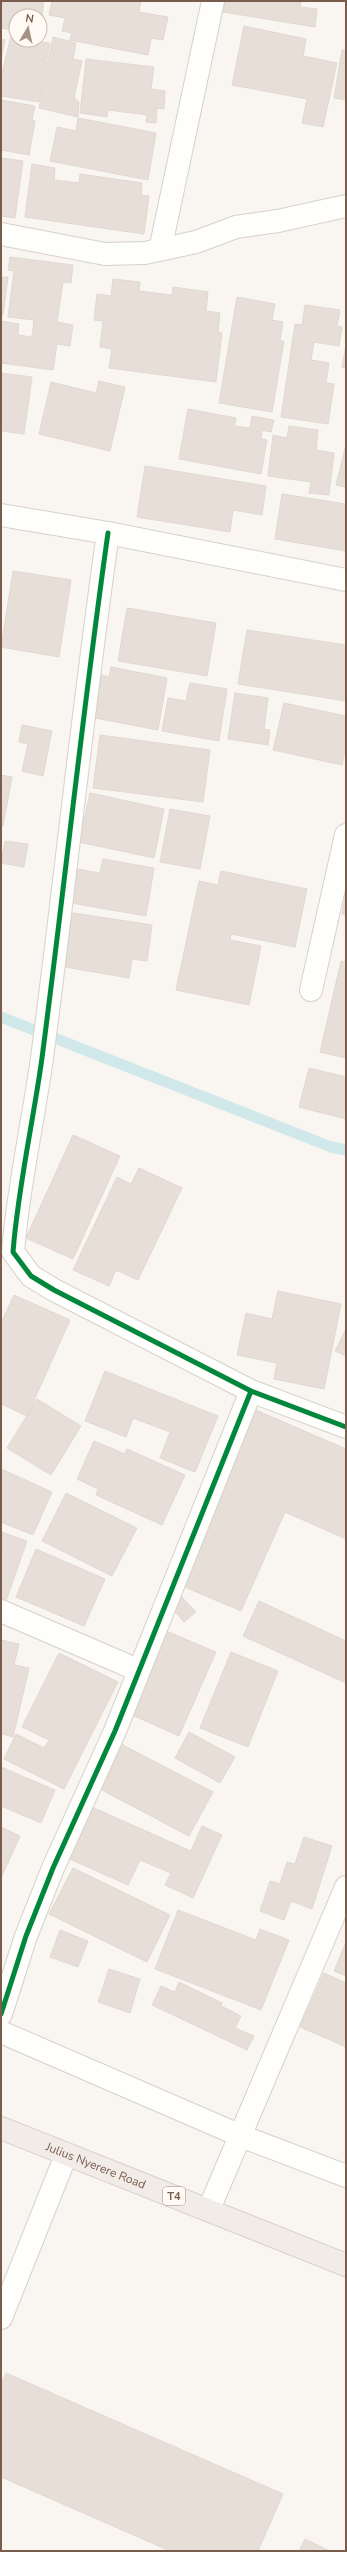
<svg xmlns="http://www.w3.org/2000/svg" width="347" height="2552" viewBox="0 0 347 2552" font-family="'Nunito Sans',sans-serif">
<rect width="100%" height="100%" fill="#f9f5f0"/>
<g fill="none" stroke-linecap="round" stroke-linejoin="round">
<path stroke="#d0e8ea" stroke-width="11" d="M1 1017 331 1147 346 1150"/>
</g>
<path fill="#e6ded7" stroke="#e2d8d2" d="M1 1H44L40 27V16H16V31L1 28Z
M52 1H141L139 12 168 17 163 40 151 38 148 55 70 40 72 33 62 31 65 18 49 15Z
M225 1H301L300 7 317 9 315 27 223 12Z
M244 26 306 39 303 56 337 63 323 127 302 123 307 99 232 85Z
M11 36 16 37V40L50 43 39 102 1 96V77Z
M53 37 76 43 73 59 82 61 74 98 79 102 78 117 39 108Z
M1 39 5 40 1 60Z
M342 50H346V100L334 98Z
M86 59 154 67 151 89 165 91 164 109 157 108 156 123 146 122 147 115 108 110 107 117 80 113Z
M1 100 35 106 32 120 35 121 29 155 1 150Z
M78 118 156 133 148 180 50 161 57 127 76 131Z
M1 158 23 161 15 218 1 216Z
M32 164 55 168 54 180 79 183 80 174 142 183 141 195 149 196 144 234 25 217Z
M10 257 73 265 71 283 63 282 57 322 73 325 70 346 57 344 53 370 1 363V321L19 324 18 335 32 337 34 320 8 317 14 271 8 270Z
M1 277H8L3 315H1Z
M113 279 140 282 139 291 172 295 173 287 208 292 206 311 220 313 218 332 222 333 216 382 109 368 112 349 100 347 103 321 94 320 97 294 111 296Z
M237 297 275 304 272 320 283 322 280 341H284L272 412 219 403Z
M305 305 340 310 337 326 342 327 339 346 314 342 311 360 329 363 326 383 334 384 328 424 281 417 295 324 302 325Z
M346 345V368L342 367Z
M1 373 32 377 24 434 1 431Z
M99 381 125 387 110 451 39 434 51 382 96 393Z
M188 409 236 418 234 426 250 428 252 416 274 420 271 432 262 430 261 439 267 440 261 474 179 459Z
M289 426 318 430 316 450 334 453 329 495 309 493 311 482 268 476 273 435 287 438Z
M346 445V487L336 485Z
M145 466 266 486 262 515 233 510 230 532 137 517Z
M282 494 346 504V551L275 539Z
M13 571 71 580 59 657 1 647Z
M127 608 216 623 207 676 118 661Z
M247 630 346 645V701L238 684Z
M111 667 167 678 158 730 90 717 98 674 109 677Z
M190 683 227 689 219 741 162 731 168 698 186 701Z
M235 693 268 698 264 729 270 730 268 745 228 739Z
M284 703 346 716V747L342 765 273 750Z
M22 725 52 731 43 776 22 771 28 744 19 742Z
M100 735 210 750 203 802 93 788Z
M1 775 12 777 3 826H1Z
M90 793 164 809 154 858 79 842Z
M170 809 210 816 200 869 160 862Z
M5 841 28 844 24 867 1 863Z
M103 859 154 868 146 916 71 903 77 869 100 873Z
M221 871 307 889 295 947 231 934 230 940 261 946 249 1005 176 990 199 881 218 885Z
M346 891V915L342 914Z
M67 912 152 925 147 961 132 959 129 978 59 966Z
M341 961 346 962V1058L320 1052Z
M309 1068 346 1077V1119L299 1107Z
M73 1135 120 1156 73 1259 26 1238Z
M139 1168 182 1188 138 1280 116 1270 109 1286 73 1270 117 1177 131 1184Z
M278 1291 341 1304 324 1389 274 1379 277 1363 237 1355 246 1313 272 1319Z
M14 1295 70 1320 27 1416 1 1404V1323Z
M346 1329V1356L335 1351Z
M105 1371 218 1416 195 1472 160 1458 170 1432 133 1418 126 1437 85 1421Z
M37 1399 81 1426 51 1475 7 1448Z
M256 1410 346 1449V1539L285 1512 241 1611 180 1585Z
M94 1441 125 1454 127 1449 185 1475 162 1525 96 1495 98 1489 77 1479Z
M1 1469 52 1492 33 1535 1 1522Z
M66 1493 137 1528 112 1576 42 1541Z
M2 1532 27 1541 6 1601 1 1599Z
M36 1549 105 1579 84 1626 16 1597Z
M179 1594 196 1612 184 1622 168 1603Z
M259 1601 346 1641V1683L243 1636Z
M166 1631 216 1652 179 1736 130 1714Z
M1 1640 19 1644 14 1665 29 1668 13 1737 1 1734Z
M231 1652 278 1671 248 1747 200 1728Z
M59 1653 118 1682 64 1789 4 1759 16 1734 44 1748 49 1740 22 1727Z
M189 1732 235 1757 220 1783 175 1758Z
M121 1744 213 1792 189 1836 98 1788Z
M1 1767 55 1790 41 1823 1 1806Z
M87 1805 191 1851 202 1826 222 1835 193 1898 165 1885 171 1873 140 1860 128 1885 63 1856Z
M1 1827 20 1836 1 1878Z
M304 1837 332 1846 312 1909 291 1901 284 1920 260 1911 270 1881 280 1884 287 1862 295 1864Z
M73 1868 170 1915 147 1962 49 1914Z
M178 1910 256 1940 260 1929 289 1940 261 2010 155 1969Z
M60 1930 88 1941 78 1967 50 1957Z
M346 1942V1976L334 1971Z
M109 1969 140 1979 130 2013 98 2002Z
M324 1973 346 1983V2047L300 2027Z
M179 1982 222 2003 221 2006 241 2016 235 2028 254 2036 247 2050 152 2005 161 1986 175 1992Z
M6 2373 283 2494 258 2551H170L1 2477V2384Z
M305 2539 330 2551H299Z"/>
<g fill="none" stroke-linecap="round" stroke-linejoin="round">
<defs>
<path id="minor" d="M1 234 105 254 145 253 196 242 236 227 278 221 346 206
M160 250 213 1
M1 515 108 533 346 580
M108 533C83 708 65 883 42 1058 33 1123 18 1187 13 1252L31 1276 54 1290 251 1391 346 1427
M311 990 346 835
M1 1611 138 1670
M1 2014 26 1936 53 1868 115 1731 251 1391
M1 2032 241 2136 346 2176
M209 2209 346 1887
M1 2318 66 2155"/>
<g id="trunk">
<path id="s1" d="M1 2128 346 2265"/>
</g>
</defs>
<use href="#minor" stroke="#d7d1cb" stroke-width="24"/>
<use href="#trunk" stroke="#dad1cc" stroke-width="24"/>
<use href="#minor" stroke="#fefefd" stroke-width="22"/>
<use href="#trunk" stroke="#f2ece8" stroke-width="22"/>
<defs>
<path id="cycleway" d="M108 533C83 708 65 883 42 1058 33 1123 18 1187 13 1252L31 1276 54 1290 251 1391 346 1427
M1 2014 26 1936 53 1868 115 1731 251 1391"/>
</defs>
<use href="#cycleway" stroke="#fffaf3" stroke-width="8"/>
<use href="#cycleway" stroke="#00873e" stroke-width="5"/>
</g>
<g text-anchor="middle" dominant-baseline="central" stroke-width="3" stroke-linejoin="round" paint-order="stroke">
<rect fill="#fffaf3" stroke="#a28b7f" stroke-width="1" x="163" y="2187" width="22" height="18" rx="3"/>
<g font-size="11" font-weight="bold" fill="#7a5c4d">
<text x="174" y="2196">T4</text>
</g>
<g font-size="12" fill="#7a5c4d" stroke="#fffaf3">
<text stroke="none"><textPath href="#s1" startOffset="102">Julius Nyerere Road</textPath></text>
</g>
</g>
<rect width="347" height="2552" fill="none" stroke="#7a5c4d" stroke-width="4"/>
<g transform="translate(28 28) rotate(9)"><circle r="19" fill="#fffaf3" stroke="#cabbb1"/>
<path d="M0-3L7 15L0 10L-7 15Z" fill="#a69286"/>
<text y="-6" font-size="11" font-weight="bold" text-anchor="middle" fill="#7a5c4d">N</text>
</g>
</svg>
